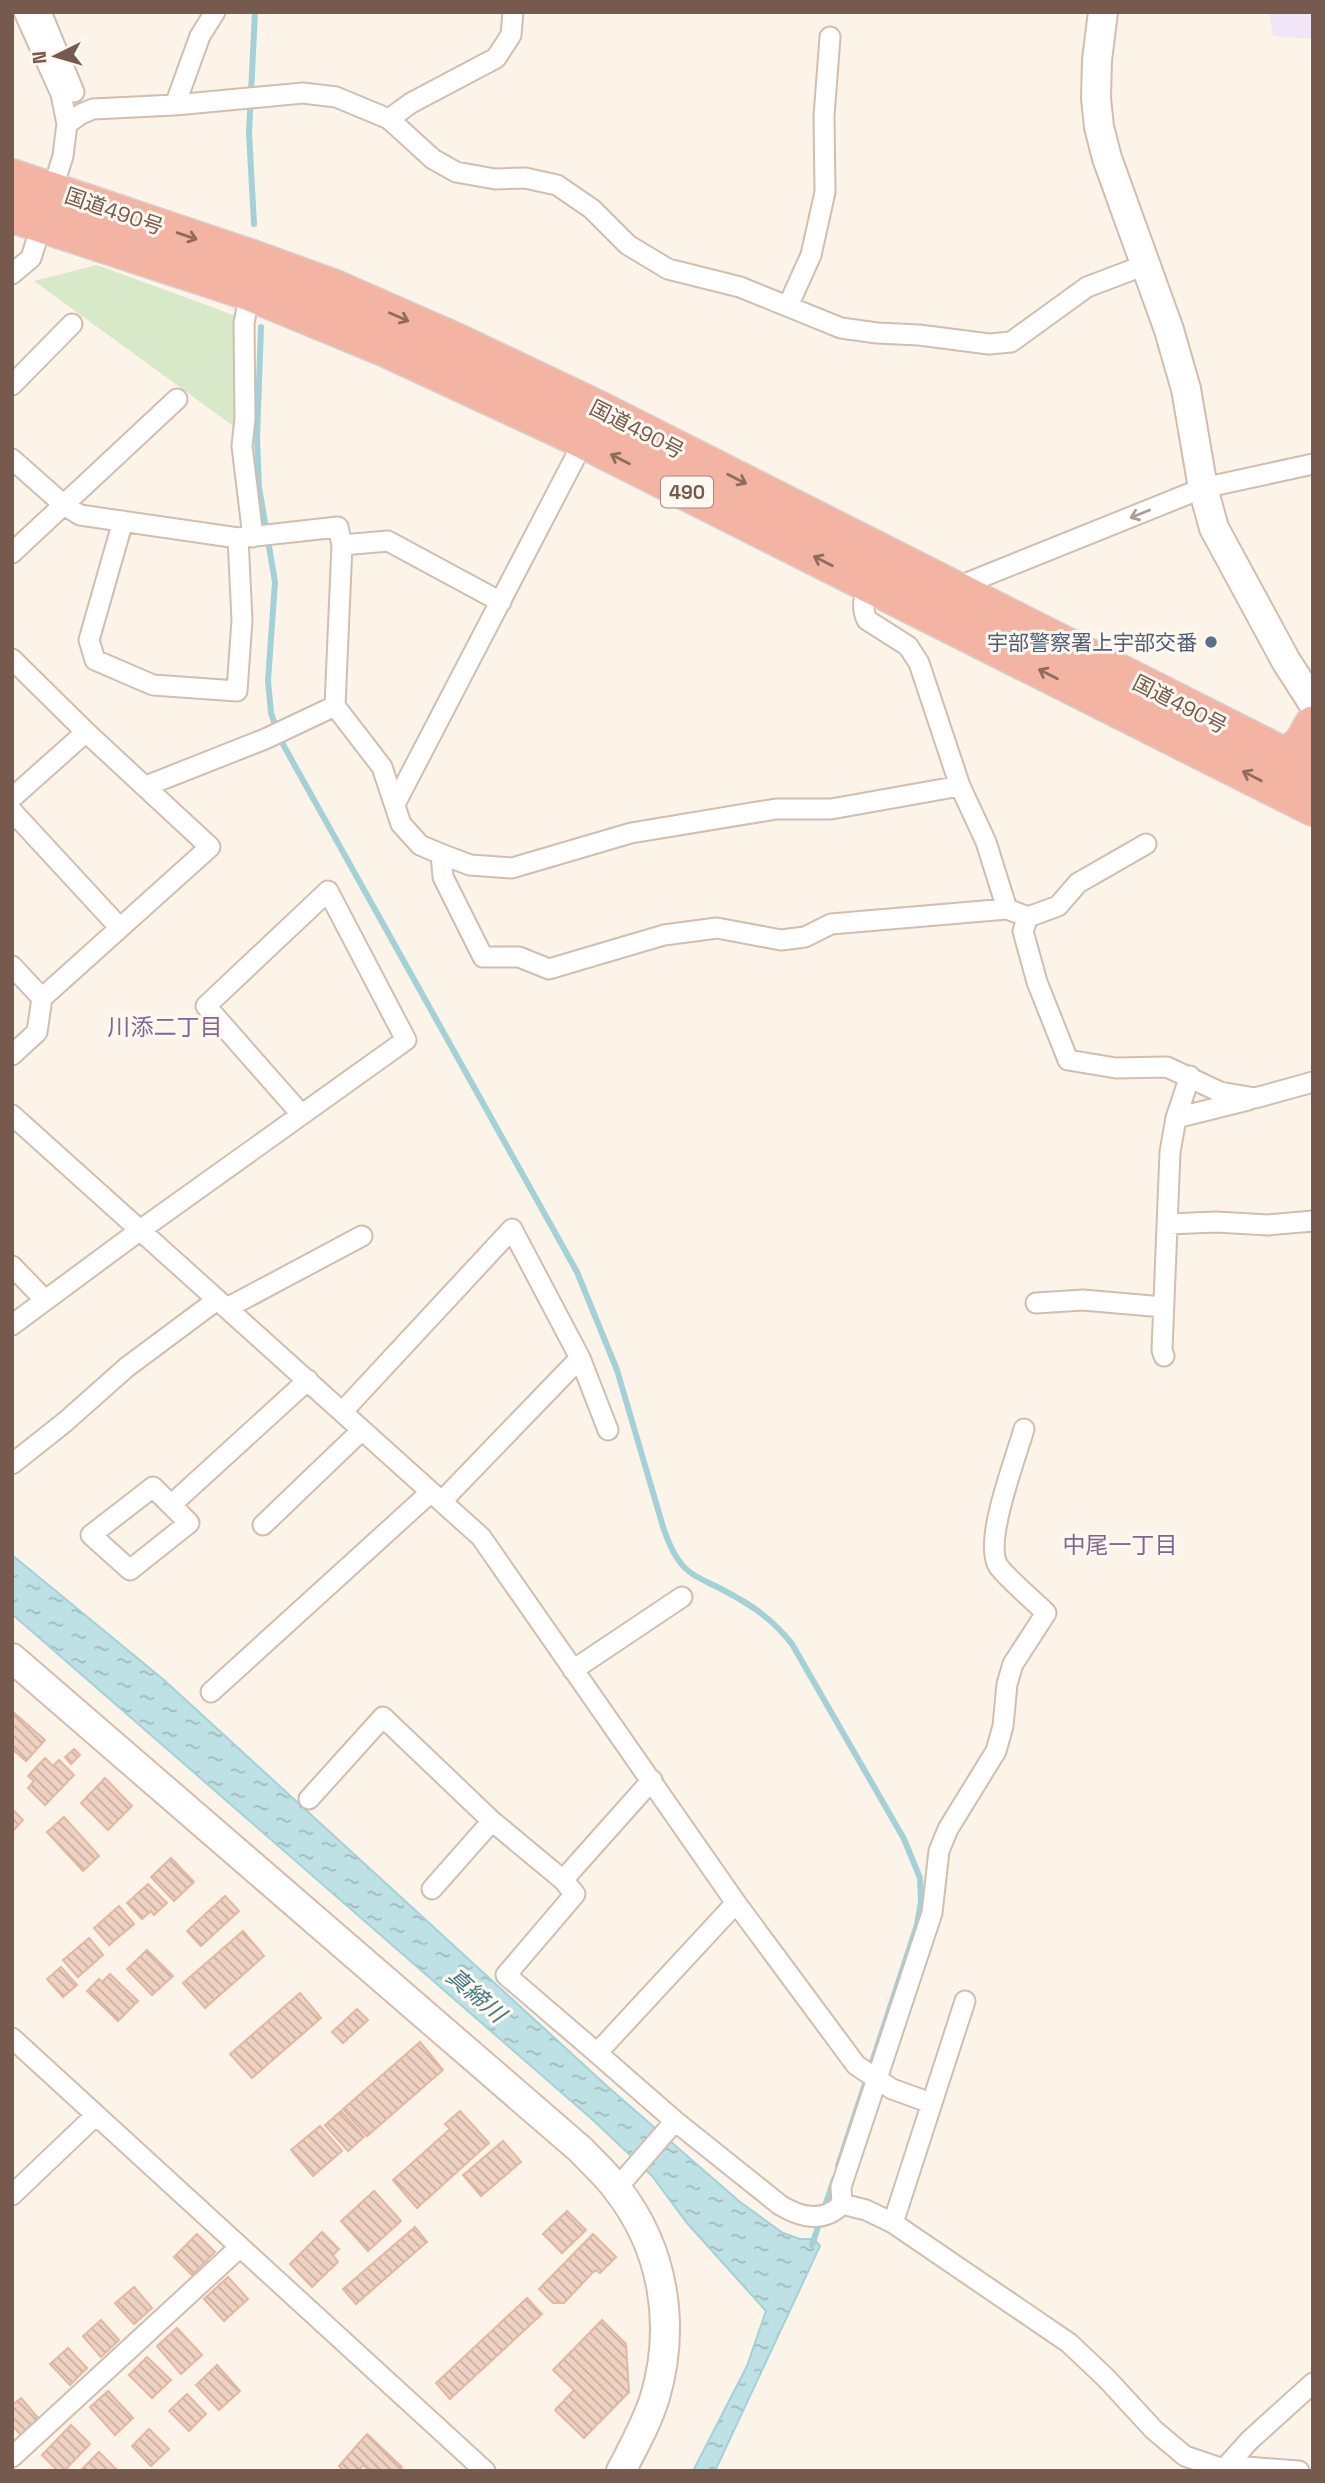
<svg xmlns="http://www.w3.org/2000/svg" width="1325" height="2483" viewBox="0 0 1325 2483" font-family="'Space Grotesk','Noto Sans JP',sans-serif">
<defs>
<pattern id="water-ripples" width="26" height="14" patternUnits="userSpaceOnUse" patternTransform="scale(1.75)"><rect width="26" height="14" fill="#bee1e5"/><path d="M2 4q2-2 4 0t4 0M15 11q2-2 4 0t4 0" fill="none" stroke="#9fb9bc"/></pattern>
<pattern id="building-back-hatch" width="6" height="6" patternUnits="userSpaceOnUse" patternTransform="scale(1.75)"><rect width="6" height="6" fill="#f0d2c2"/><path d="M-1 5l2 2M0 0l6 6M5-1l2 2" fill="none" stroke="#c7ada0"/></pattern>
</defs>
<rect width="100%" height="100%" fill="#fcf4e9"/>
<path fill="#f1e6f8" d="M1269 12H1313V39L1273 36Z"/>
<path fill="#d7e9c8" d="M97 265 239 317 236 428 34 281Z"/>
<path fill="url(#water-ripples)" stroke="#a4d1d7" stroke-width="2" d="M12 1555 164 1680 608 2087 740 2202 783 2233 800 2239H814L820 2246 715 2471H693L747 2366 766 2311 687 2223 652 2176 593 2120 12 1614Z"/>
<g fill="none" stroke-linecap="round" stroke-linejoin="round">
<path stroke="#a4d1d7" stroke-width="6" d="M254 224 249 133 255 12
M261 327 257 438 259 487 275 582 268 681 271 713 280 739 577 1272 617 1370 664 1530C669 1543 674 1557 685 1568 695 1578 710 1583 723 1590 752 1605 771 1618 792 1644L904 1839 920 1878 921 1901 917 1925 838 2166
M812 2245 834 2179"/>
</g>
<path fill="url(#building-back-hatch)" stroke="#e2b8a3" stroke-width="2" d="M12 1711 45 1740 26 1761 12 1749Z
M74 1749 80 1755 71 1764 65 1757Z
M45 1758 53 1766 59 1760 74 1775 45 1805 28 1788 34 1781 28 1776Z
M105 1778 132 1806 108 1830 81 1803Z
M12 1809 23 1820 12 1832Z
M64 1817 99 1856 83 1871 47 1832Z
M171 1858 194 1882 174 1901 151 1877Z
M148 1884 167 1903 154 1915 151 1911 142 1919 127 1903Z
M225 1896 239 1911 201 1946 187 1931Z
M119 1906 134 1924 109 1945 94 1928Z
M243 1931 264 1956 205 2008 183 1983Z
M89 1938 103 1955 78 1977 63 1960Z
M147 1950 173 1976 152 1995 127 1969Z
M61 1967 77 1985 63 1997 47 1979Z
M110 1974 138 2001 118 2021 87 1991 99 1979 102 1982Z
M300 1993 321 2018 252 2078 230 2054Z
M357 2009 368 2020 343 2043 332 2032Z
M420 2042 443 2070 367 2136 343 2109Z
M341 2111 364 2137 348 2151 325 2125Z
M460 2111 489 2143 417 2208 393 2180 450 2129 445 2124Z
M320 2126 342 2151 313 2176 291 2150Z
M503 2141 521 2162 481 2196 463 2175Z
M374 2191 401 2221 368 2251 341 2221Z
M567 2211 586 2230 562 2253 543 2234Z
M415 2227 427 2242 356 2304 343 2289Z
M322 2232 339 2249 333 2255 338 2262 312 2287 290 2264Z
M197 2234 215 2252 192 2275 174 2257Z
M593 2234 616 2257 600 2273 595 2270 564 2303H553L539 2289Z
M228 2277 248 2299 224 2321 204 2299Z
M134 2287 152 2308 134 2324 115 2303Z
M527 2298 542 2314 450 2399 436 2383Z
M101 2320 119 2340 101 2357 83 2336Z
M602 2320 626 2344 629 2392 584 2438 555 2410 574 2390 553 2370Z
M177 2328 202 2355 181 2374 157 2346Z
M68 2348 87 2368 70 2385 50 2364Z
M147 2357 171 2380 152 2398 129 2375Z
M217 2365 240 2391 219 2410 196 2385Z
M108 2391 133 2418 115 2435 90 2407Z
M187 2394 206 2414 189 2431 169 2411Z
M21 2398 39 2419 21 2435 12 2425V2405Z
M71 2425 90 2444 64 2471H58L42 2455Z
M149 2429 169 2449 151 2466 132 2446Z
M367 2434 402 2467 399 2471H370L363 2465 358 2471H344L339 2466Z
M99 2452 118 2471H80Z"/>
<g fill="none" stroke-linecap="round" stroke-linejoin="round">
<defs>
<path id="street" d="M41 12 74 92
M175 105 200 36 215 12
M389 119 411 103 496 58 511 35 513 12
M67 124 81 114 93 109 175 105 303 93 336 97 389 119 433 159 456 172 495 179 525 178 557 185 592 209 628 245 668 269 740 287 841 328 877 333 919 335 989 344 1011 342 1087 287 1145 265
M12 274 31 258 63 156 67 124 61 94 24 12
M250 292 244 323 245 418 242 446 253 537
M788 306 811 255 825 192 824 116 830 37
M12 385 72 324
M12 459 64 505 80 515 238 538 338 527 342 545 335 706 382 767 401 824 420 845 441 854 470 865 512 868 631 833 776 809H831L960 786
M123 521 89 640 95 660 153 685 237 691 242 620 238 538
M342 545 388 541 501 602
M12 553 177 399
M870 578C865 591 860 607 867 620L908 646 919 663 960 786 986 842 1007 909 1028 917 1023 931 1037 982 1068 1060 1116 1068 1167 1067 1220 1092 1255 1098 1313 1082
M952 589 1203 488 1313 464
M12 659 86 732 210 847 42 998 37 1032 12 1055
M146 786 265 739 335 706
M12 798 86 732
M395 804 588 433
M12 811 120 928
M441 854 443 877 483 957H519L549 969 664 935 717 928 781 940 805 937 831 924 1007 909
M1028 917 1058 906 1078 883 1146 844
M12 966 42 998
M12 1115 481 1537 736 1903 856 2065 892 2089 931 2103
M1176 1118 1248 1100
M1168 1224 1216 1222 1268 1225 1313 1221
M12 1266 45 1300
M1036 1303 1083 1300 1163 1307
M227 1308 362 1236
M12 1325 139 1231 406 1040 328 891 206 1006 301 1114
M1164 1356 1162 1350 1170 1152 1176 1118 1190 1076
M343 1411 512 1229 580 1358 608 1430
M1024 1429C1016 1458 982 1544 999 1567 1010 1581 1033 1600 1046 1613L1013 1664 1007 1684 1003 1726 996 1751 948 1829 939 1851 932 1913 841 2187 842 2204 866 2210 893 2223 1069 2343 1107 2379 1154 2430 1185 2456 1223 2469 1247 2467 1299 2471
M12 1464 65 1422 127 1367 217 1300
M153 1487 189 1523 130 1570 91 1535Z
M442 1501 580 1358
M171 1505 308 1380
M263 1525 361 1431
M573 1670 682 1597
M211 1692 431 1492
M309 1799 383 1717 492 1821 563 1880 575 1894 506 1975 597 2053
M563 1880 652 1780
M432 1889 492 1821
M736 1903 597 2053 675 2121 780 2205C801 2218 824 2223 842 2204
M12 2038 485 2471
M617 2188 675 2121
M12 2195 95 2116
M893 2223 965 2001
M12 2457 239 2248
M1222 2471 1250 2440 1313 2383"/>
<path id="secondary" d="M1103 12 1097 60 1096 98 1099 127 1107 158 1169 330 1186 389 1203 488 1214 528 1286 661 1313 703
M12 1658 581 2150C593 2163 607 2175 617 2189 664 2249 676 2325 655 2397 647 2423 633 2448 621 2471"/>
<path id="highway" d="M12 178 250 258 333 288 456 342 599 410 1313 771
M12 214 250 292 388 349 584 440 1313 807
M1286 757 1303 743 1313 725"/>
</defs>
<use href="#street" stroke="#d0beb1" stroke-width="23"/>
<use href="#secondary" stroke="#d3bdaf" stroke-width="32"/>
<use href="#highway" stroke="#d9d1cd" stroke-width="40"/>
<use href="#street" stroke="#fff" stroke-width="19"/>
<use href="#secondary" stroke="#fff" stroke-width="28"/>
<use href="#highway" stroke="#f3b4a3" stroke-width="37"/>
</g>
<defs><path id="oneway-shaft" d="M-6 0H5M1.5-3L5.5 0L1.5 3" fill="none" stroke-width="1.6" stroke-linecap="round" stroke-linejoin="round" transform="scale(1.75)"/></defs>
<g stroke="#8f6c5e">
<use href="#oneway-shaft" transform="translate(187 236) rotate(19)"/>
<use href="#oneway-shaft" transform="translate(399 317) rotate(24)"/>
<use href="#oneway-shaft" transform="translate(620 459) rotate(-153)"/>
<use href="#oneway-shaft" transform="translate(737 479) rotate(27)"/>
<use href="#oneway-shaft" transform="translate(823 561) rotate(-153)"/>
<use href="#oneway-shaft" transform="translate(1048 674) rotate(-153)"/>
<use href="#oneway-shaft" transform="translate(1252 776) rotate(-153)"/>
</g>
<use stroke="#ad9c94" href="#oneway-shaft" transform="translate(1140 514) rotate(158)"/>
<circle fill="#5c6f8a" stroke="#fef8f0" stroke-width="2.5" cx="1211" cy="642" r="7"/>
<g text-anchor="middle" dominant-baseline="central" stroke-width="6" stroke-linejoin="round" paint-order="stroke">
<rect fill="#fef8f0" stroke="#9f897e" stroke-width="2" x="661" y="476.5" width="52" height="31" rx="5"/>
<g font-size="19" font-weight="bold" fill="#765a4d">
<text x="687" y="492">490</text>
</g>
<g font-size="21" fill="#765a4d" stroke="#fef8f0">
<text transform="translate(114 211) rotate(19)">国道490号</text>
<text transform="translate(637 429) rotate(27)">国道490号</text>
<text transform="translate(1180 704) rotate(27)">国道490号</text>
</g>
<g font-size="21" fill="#4e5e75" stroke="#fef8f0" text-anchor="end">
<text x="1197" y="642">宇部警察署上宇部交番</text>
</g>
<g font-size="23" fill="#816691" stroke="#fef8f0">
<text x="165" y="1027">川添二丁目</text>
<text x="1120" y="1545">中尾一丁目</text>
</g>
<g font-size="23" font-style="italic" fill="#447a81" stroke="#fef8f0">
<text transform="translate(476 1995) rotate(41)">真締川</text>
</g>
</g>
<rect width="1325" height="2483" fill="none" stroke="#765a4d" stroke-width="28"/>
<g transform="translate(56 56) rotate(265)" stroke="#fef8f0" stroke-width="5" paint-order="stroke">
<path d="M0-5L12 26L0 18L-12 26Z" fill="#765a4d"/>
<text y="-10" font-size="19" font-weight="bold" text-anchor="middle" fill="#765a4d">N</text>
</g>
</svg>
